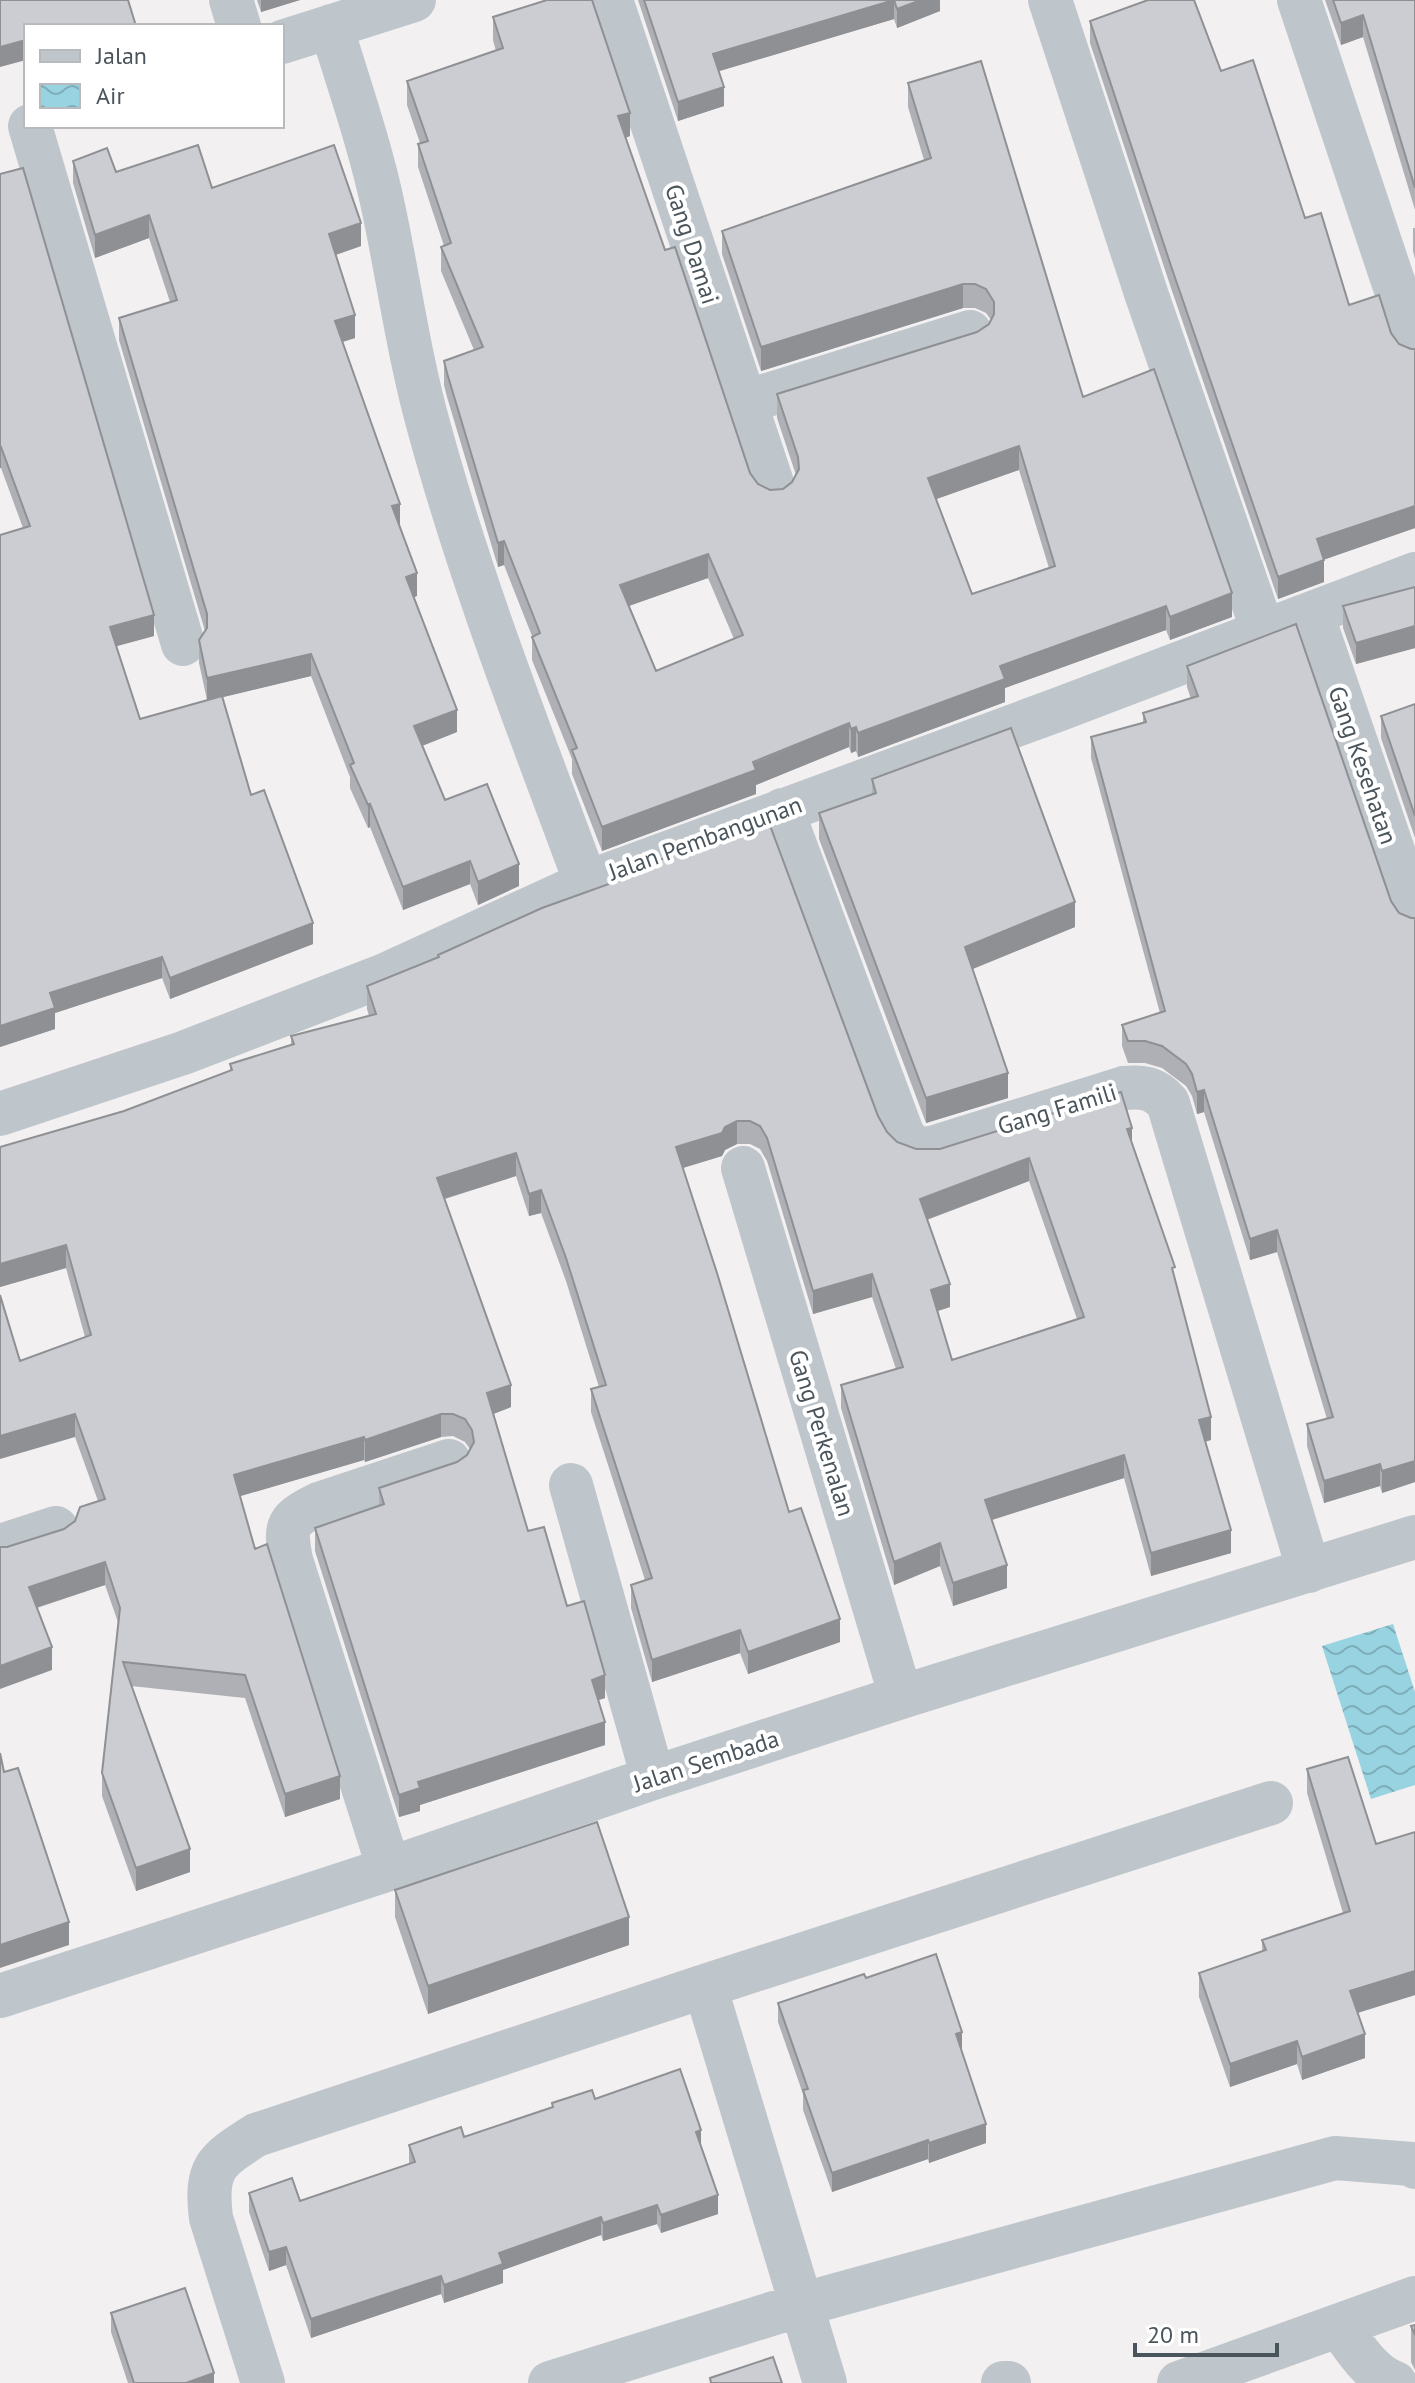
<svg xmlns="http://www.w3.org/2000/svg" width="1415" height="2383" viewBox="0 0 1415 2383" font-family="'PT Sans',sans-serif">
<defs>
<pattern id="water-waves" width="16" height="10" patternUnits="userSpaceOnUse" patternTransform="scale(2)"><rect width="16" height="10" fill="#97d3e1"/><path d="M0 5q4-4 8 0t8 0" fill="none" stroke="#7daeb9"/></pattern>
</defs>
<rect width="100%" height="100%" fill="#f2f0f0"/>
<path fill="url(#water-waves)" d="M1393 1624 1415 1692V1785L1371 1799 1322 1646Z"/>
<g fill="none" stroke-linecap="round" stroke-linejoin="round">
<path stroke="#bec5cb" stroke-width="44" d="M231 0 239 26
M611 0 774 489
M1050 0 1147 296 1263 631
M1299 0 1415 347
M331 26C349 85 370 145 383 206 399 281 409 357 430 431 472 585 531 734 586 883
M282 42 414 0
M30 126 183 644
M745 402 970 332
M1312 614 1415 915
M782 810 901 1130C908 1146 919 1151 935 1147L1124 1088C1143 1086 1155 1088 1168 1103L1309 1571
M0 1114 183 1053 385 975 586 883 1057 710 1415 574
M743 1168 901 1697
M571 1485 653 1778
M0 1546 56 1528
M389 1869 291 1560C284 1524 287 1520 319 1504L449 1461
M705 1986 825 2383
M0 1996 389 1869 653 1778 901 1697 1415 1537
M1339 2326C1354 2346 1370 2374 1395 2383
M263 2383 211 2218C205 2168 215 2161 256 2135L705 1986 1271 1803
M550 2383 800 2305 1335 2158 1412 2164 1415 2167
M1003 2383H1009
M1179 2383 1415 2298"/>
</g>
<path fill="#afb0b5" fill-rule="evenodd" d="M257 0H300L261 12Z
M638 0H940V11L897 28 894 19 719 71 724 106 678 121Z
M1325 0H1415V210L1363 37 1341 45Z
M493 17 630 136 626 138 665 250 750 473 758 484 770 490 783 489 792 482 796 475 777 418V394L977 332 989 324 991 320 986 313 975 308H963L761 371 722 254V231L924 160 908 107V83L1083 397 1232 617 1170 640 1166 630 1005 688V702L858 757 856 751 851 753 849 747 756 785V794L602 851 572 774V759L532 660V636L504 565 498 567 447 397 444 385V361L474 350 441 271V247L444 246 418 167V144L420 143 407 105V81L496 51 493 40ZM1019 470 1049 568 972 594 936 499ZM708 578 734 639 656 671 629 606Z
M1090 21 1221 71 1305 218 1349 305 1391 333 1399 344 1411 349H1415V528L1323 560 1324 582 1278 599 1171 288 1090 43Z
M73 161 116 172 212 188 361 246 336 255 355 338 343 342 400 526 417 596 414 597 457 732 422 746 445 800 519 886 478 905 470 884 403 910 370 827 368 828 350 788V777L311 676 222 697 251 795 313 944 170 999 162 978 55 1013V1029L0 1047V535L23 528 1 468H0V174L154 636 116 646 140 719 207 700 199 663V640L205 631 119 340V318L170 302 149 238 95 258 73 183Z
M1413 228H1415V259L1413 251Z
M1415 586V648L1356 664 1343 628V606Z
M1187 666 1391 901 1399 913 1411 918H1415V1482L1382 1493 1380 1486 1324 1503 1307 1446V1424L1327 1419 1277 1252 1250 1260 1204 1112 1197 1114 1192 1096 1186 1086 1162 1068 1145 1063H1128L1122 1046V1025L1160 1013 1091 758V737L1143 723V713L1191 699 1187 687Z
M1415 704V838L1381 738V716Z
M872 779 1075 927 973 969 1008 1098 926 1123 819 839V813L872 795Z
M621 874 878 1116 887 1132 897 1142 916 1149 1132 1145 1175 1278 1211 1440 1205 1442 1231 1553 1151 1576 1124 1478 992 1520 1007 1588 953 1606 940 1566 894 1585 841 1408V1385L896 1369 872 1297 813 1314 767 1161 760 1149 750 1144H737L725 1150 722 1156 683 1168 789 1512 840 1642 748 1674 740 1653 652 1682 631 1608V1585L645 1580 591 1412V1389L599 1387 566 1281 541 1213 529 1216 516 1176 445 1199 511 1407 494 1414 528 1531 567 1606 605 1698 599 1700 605 1745 420 1805V1811L399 1817 315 1551V1528L379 1505V1488L457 1462 467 1455 470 1449 465 1442 453 1436 441 1437 365 1462 364 1460 240 1496 255 1549 340 1799 285 1817 245 1698 131 1686 190 1872 136 1891 102 1796V1773L119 1625 105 1585 37 1608 52 1670 7 1547 64 1529 75 1521 98 1501 75 1437 20 1361 85 1337 66 1268 0 1287 124 1111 230 1071V1064L291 1045V1036L369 1016 367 1009V986L438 958 621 880ZM1029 1181 1077 1319 952 1360 938 1311 950 1307 927 1220Z
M1307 1769 1415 1995 1358 2013 1365 2058 1302 2080 1297 2064 1230 2087 1199 1997V1973L1262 1952V1940L1343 1913 1307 1793Z
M395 1890 629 1945 428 2014 395 1917Z
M866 1978 962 2051 986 2143 929 2163 928 2159 832 2192 803 2110V2094L778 2022V2003Z
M595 2099 701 2146 718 2214 661 2233 657 2224 603 2241 601 2235 503 2270V2283L444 2303 441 2294 311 2338 286 2265 269 2271 249 2212V2193L300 2201 409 2164V2145L464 2137 552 2108V2103Z
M111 2313 214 2383H128L111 2332Z
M1415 2325V2370L1411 2362V2326Z"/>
<path fill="#8e9093" d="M261 0H300L261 12Z
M894 0V19L713 73V54Z
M921 0H940V11L897 28V9Z
M1363 15V37L1341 45V23Z
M26 40V60L0 67V47Z
M724 87V106L678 121V102Z
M630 113V136L618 140V116Z
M149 215V238L95 258V235Z
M361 223V246L329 257V234Z
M963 284V308L761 371V347Z
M355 315V338L335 344V321Z
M1019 446V470L928 502V478Z
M0 447H1V468H0Z
M400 504V526L392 529V506Z
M1415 506V528L1317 562V539Z
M504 541V565L498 567V543Z
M708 554V578L620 609V585Z
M1324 560V582L1278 599V577Z
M417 573V596L406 600V577Z
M1232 593V617L1170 640V617Z
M1166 606V630L1005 688V702L858 757V733L1000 666Z
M154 615V636L110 648V627Z
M1415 626V648L1356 664V643Z
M311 654V676L207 701V678Z
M457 710V732L414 749V726Z
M849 723V747L756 785V794L602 851V827Z
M856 727V751L851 753V729Z
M370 804V827L368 828V805Z
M470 861V884L403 910V887Z
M519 864V886L478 905V882Z
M1075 902V927L965 972V947Z
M313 923V944L170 999V978Z
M162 957V978L55 1013V1029L0 1047V1026L50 993Z
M1008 1073V1098L926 1123V1098Z
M1204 1090V1112L1197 1114V1092Z
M737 1121V1144L725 1150 722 1156 676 1170V1147L725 1127Z
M1132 1128V1151L1127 1129Z
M516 1153V1176L437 1201V1178Z
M1029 1158V1181L920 1222V1199Z
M541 1190V1213L529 1216V1194Z
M1277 1230V1252L1250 1260V1239Z
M66 1245V1268L0 1287V1264Z
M872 1274V1297L813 1314V1291Z
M950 1284V1307L931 1313V1290Z
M511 1385V1407L487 1416V1393Z
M75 1414V1437L0 1459V1436Z
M441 1414V1437L365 1462V1440Z
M1211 1417V1440L1199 1443V1420Z
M364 1437V1460L234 1498V1475Z
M1124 1455V1478L985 1522V1500Z
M1415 1461V1482L1382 1493V1471Z
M1380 1464V1486L1324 1503V1481Z
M1231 1530V1553L1151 1576V1553Z
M940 1543V1566L894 1585V1562Z
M105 1562V1585L29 1610V1587Z
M1007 1565V1588L953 1606V1583Z
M840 1619V1642L748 1674V1652Z
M740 1630V1653L652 1682V1660Z
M52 1647V1670L0 1689V1666Z
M605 1675V1698L592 1702V1680Z
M605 1722V1745L420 1805V1811L399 1817V1795L418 1782Z
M340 1776V1799L285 1817V1794Z
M190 1849V1872L136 1891V1868Z
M629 1917V1945L428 2014V1986Z
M69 1922V1945L0 1968V1945Z
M1415 1971V1995L1350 2015V1991Z
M962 2032V2051L956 2034Z
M1365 2034V2058L1302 2080V2057Z
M1297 2041V2064L1230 2087V2064Z
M986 2124V2143L929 2163V2143Z
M701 2130V2149L696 2132Z
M928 2140V2159L832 2192V2173Z
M718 2195V2214L661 2233V2215Z
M657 2205V2224L603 2241V2223Z
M601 2217V2235L503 2270V2283L444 2303V2285L499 2253Z
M286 2247V2265L269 2271V2252Z
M441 2276V2294L311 2338V2319Z
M214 2373V2383H186Z"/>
<path fill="#cbcdd2" stroke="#8e9093" stroke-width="2" fill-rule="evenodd" d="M0 0H128L136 26H26V40L0 47Z
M547 0H592L630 113 618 116 665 250 675 247 750 473 758 484 770 490 783 489 792 482 799 469 798 457 777 394 977 332 989 324 994 314V302L986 289 975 284H963L761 347 722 231 931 158 908 83 981 61 1083 397 1154 369 1232 593 1170 617 1166 606 1000 666 1005 679 858 733 856 727 851 729 849 723 753 762 756 770 602 827 572 750 577 748 532 637 540 633 504 541 498 543 447 373 444 361 483 347 441 247 451 243 418 144 428 141 407 81 503 48 493 17ZM1019 446 1055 566 972 594 928 478ZM708 554 743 635 656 671 620 585Z
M644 0H921L897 9 894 0 713 54 724 87 678 102Z
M1148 0H1194L1221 71 1253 60 1305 218 1321 213 1349 305 1379 295 1391 333 1399 344 1411 349H1415V506L1317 539 1324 560 1278 577 1171 266 1090 21Z
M1333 0H1415V188L1363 15 1341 23Z
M198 145 212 188 334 145 361 223 329 234 355 315 335 321 400 504 392 506 417 573 406 577 457 710 414 726 445 800 487 784 519 864 478 882 470 861 403 887 370 804 368 805 350 765 354 763 311 654 207 678 199 640 207 628V614L119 318 177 300 149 215 95 235 73 161 107 148 116 172Z
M23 168 154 615 110 627 140 719 222 696 251 795 264 790 313 923 170 978 162 957 50 993 55 1008 0 1026V535L30 526 1 447H0V174Z
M1415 587V626L1356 643 1343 606Z
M1296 624 1391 901 1399 913 1411 918H1415V1461L1382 1471 1380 1464 1324 1481 1307 1424 1333 1417 1277 1230 1250 1239 1204 1090 1197 1092 1192 1074 1186 1064 1162 1046 1145 1041H1128L1122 1025 1165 1011 1091 737 1146 722 1143 713 1198 696 1187 666Z
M1415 704V816L1381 716Z
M1011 728 1075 902 965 947 1008 1073 926 1098 819 813 876 793 872 779Z
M768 820 878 1116 887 1132 897 1142 916 1149H940L1121 1092 1132 1128 1127 1129 1175 1267 1172 1268 1211 1417 1199 1420 1231 1530 1151 1553 1124 1455 985 1500 1007 1565 953 1583 940 1543 894 1562 841 1385 903 1367 872 1274 813 1291 767 1138 760 1126 750 1121H737L725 1127 722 1133 676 1147 717 1273 789 1512 801 1508 840 1619 748 1652 740 1630 652 1660 631 1585 652 1578 591 1389 606 1385 566 1258 541 1190 529 1194 516 1153 437 1178 511 1385 487 1393 528 1531 544 1527 567 1606 584 1601 605 1675 592 1680 605 1722 418 1782 420 1788 399 1795 315 1528 384 1504 379 1488 457 1462 467 1455 474 1442 472 1430 465 1419 453 1414H441L365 1440 364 1437 234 1475 255 1549 267 1544 340 1776 285 1794 245 1675 123 1662 190 1849 136 1868 102 1773 120 1608 105 1562 29 1587 52 1647 0 1666V1547H7L64 1529 75 1521 80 1507 105 1499 75 1414 0 1436V1295L20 1361 91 1335 66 1245 0 1264V1147L124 1111 232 1070 230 1064 294 1044 291 1036 376 1014 367 986 439 957 438 955 542 908 623 879 621 874ZM1029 1158 1084 1317 952 1360 931 1290 950 1284 920 1199Z
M0 1753 4 1772 18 1768 69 1922 0 1945Z
M1348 1757 1376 1844 1415 1832V1971L1350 1991 1365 2034 1302 2057 1297 2041 1230 2064 1199 1973 1266 1950 1262 1940 1350 1911 1307 1769Z
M597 1822 629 1917 428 1986 395 1890Z
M936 1954 962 2032 956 2034 986 2124 929 2143 928 2140 832 2173 803 2090 808 2089 778 2003 864 1974 866 1978Z
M680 2069 701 2130 696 2132 718 2195 661 2215 657 2205 603 2223 601 2217 499 2253 503 2264 444 2285 441 2276 311 2319 286 2247 269 2252 249 2193 292 2178 300 2201 415 2162 409 2145 461 2127 464 2137 553 2107 552 2103 592 2090 595 2099Z
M185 2288 214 2373 186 2383H134L111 2313Z
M1415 2325V2335L1411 2326Z
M773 2357 782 2383H711L710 2378Z"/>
<g text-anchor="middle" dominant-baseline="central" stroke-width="8" stroke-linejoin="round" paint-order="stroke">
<g font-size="24" fill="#4a545b" stroke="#fff">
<text transform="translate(692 244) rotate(72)">Gang Damai</text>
<text transform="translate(1363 765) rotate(71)">Gang Kesehatan</text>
<text transform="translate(705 838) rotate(-20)">Jalan Pembangunan</text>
<text transform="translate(1057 1109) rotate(-17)">Gang Famili</text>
<text transform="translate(822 1433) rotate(73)">Gang Perkenalan</text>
<text transform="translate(706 1761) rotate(-18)">Jalan Sembada</text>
</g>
</g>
<rect x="24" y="24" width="260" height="104" fill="#ffffff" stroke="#b7bbbd" stroke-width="2"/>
<rect x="40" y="50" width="40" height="12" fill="#bec5cb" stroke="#b7bbbd" stroke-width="2"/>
<text x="96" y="64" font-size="24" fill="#4a545b">Jalan</text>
<rect x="40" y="84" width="40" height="24" fill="url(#water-waves)" stroke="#b7bbbd" stroke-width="2"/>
<text x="96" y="104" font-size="24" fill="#4a545b">Air</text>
<path d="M1135 2343v12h142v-12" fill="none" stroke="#4a545b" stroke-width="4"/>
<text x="1147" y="2343" font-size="24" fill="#4a545b" stroke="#ffffff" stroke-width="6" paint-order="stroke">20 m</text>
</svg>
